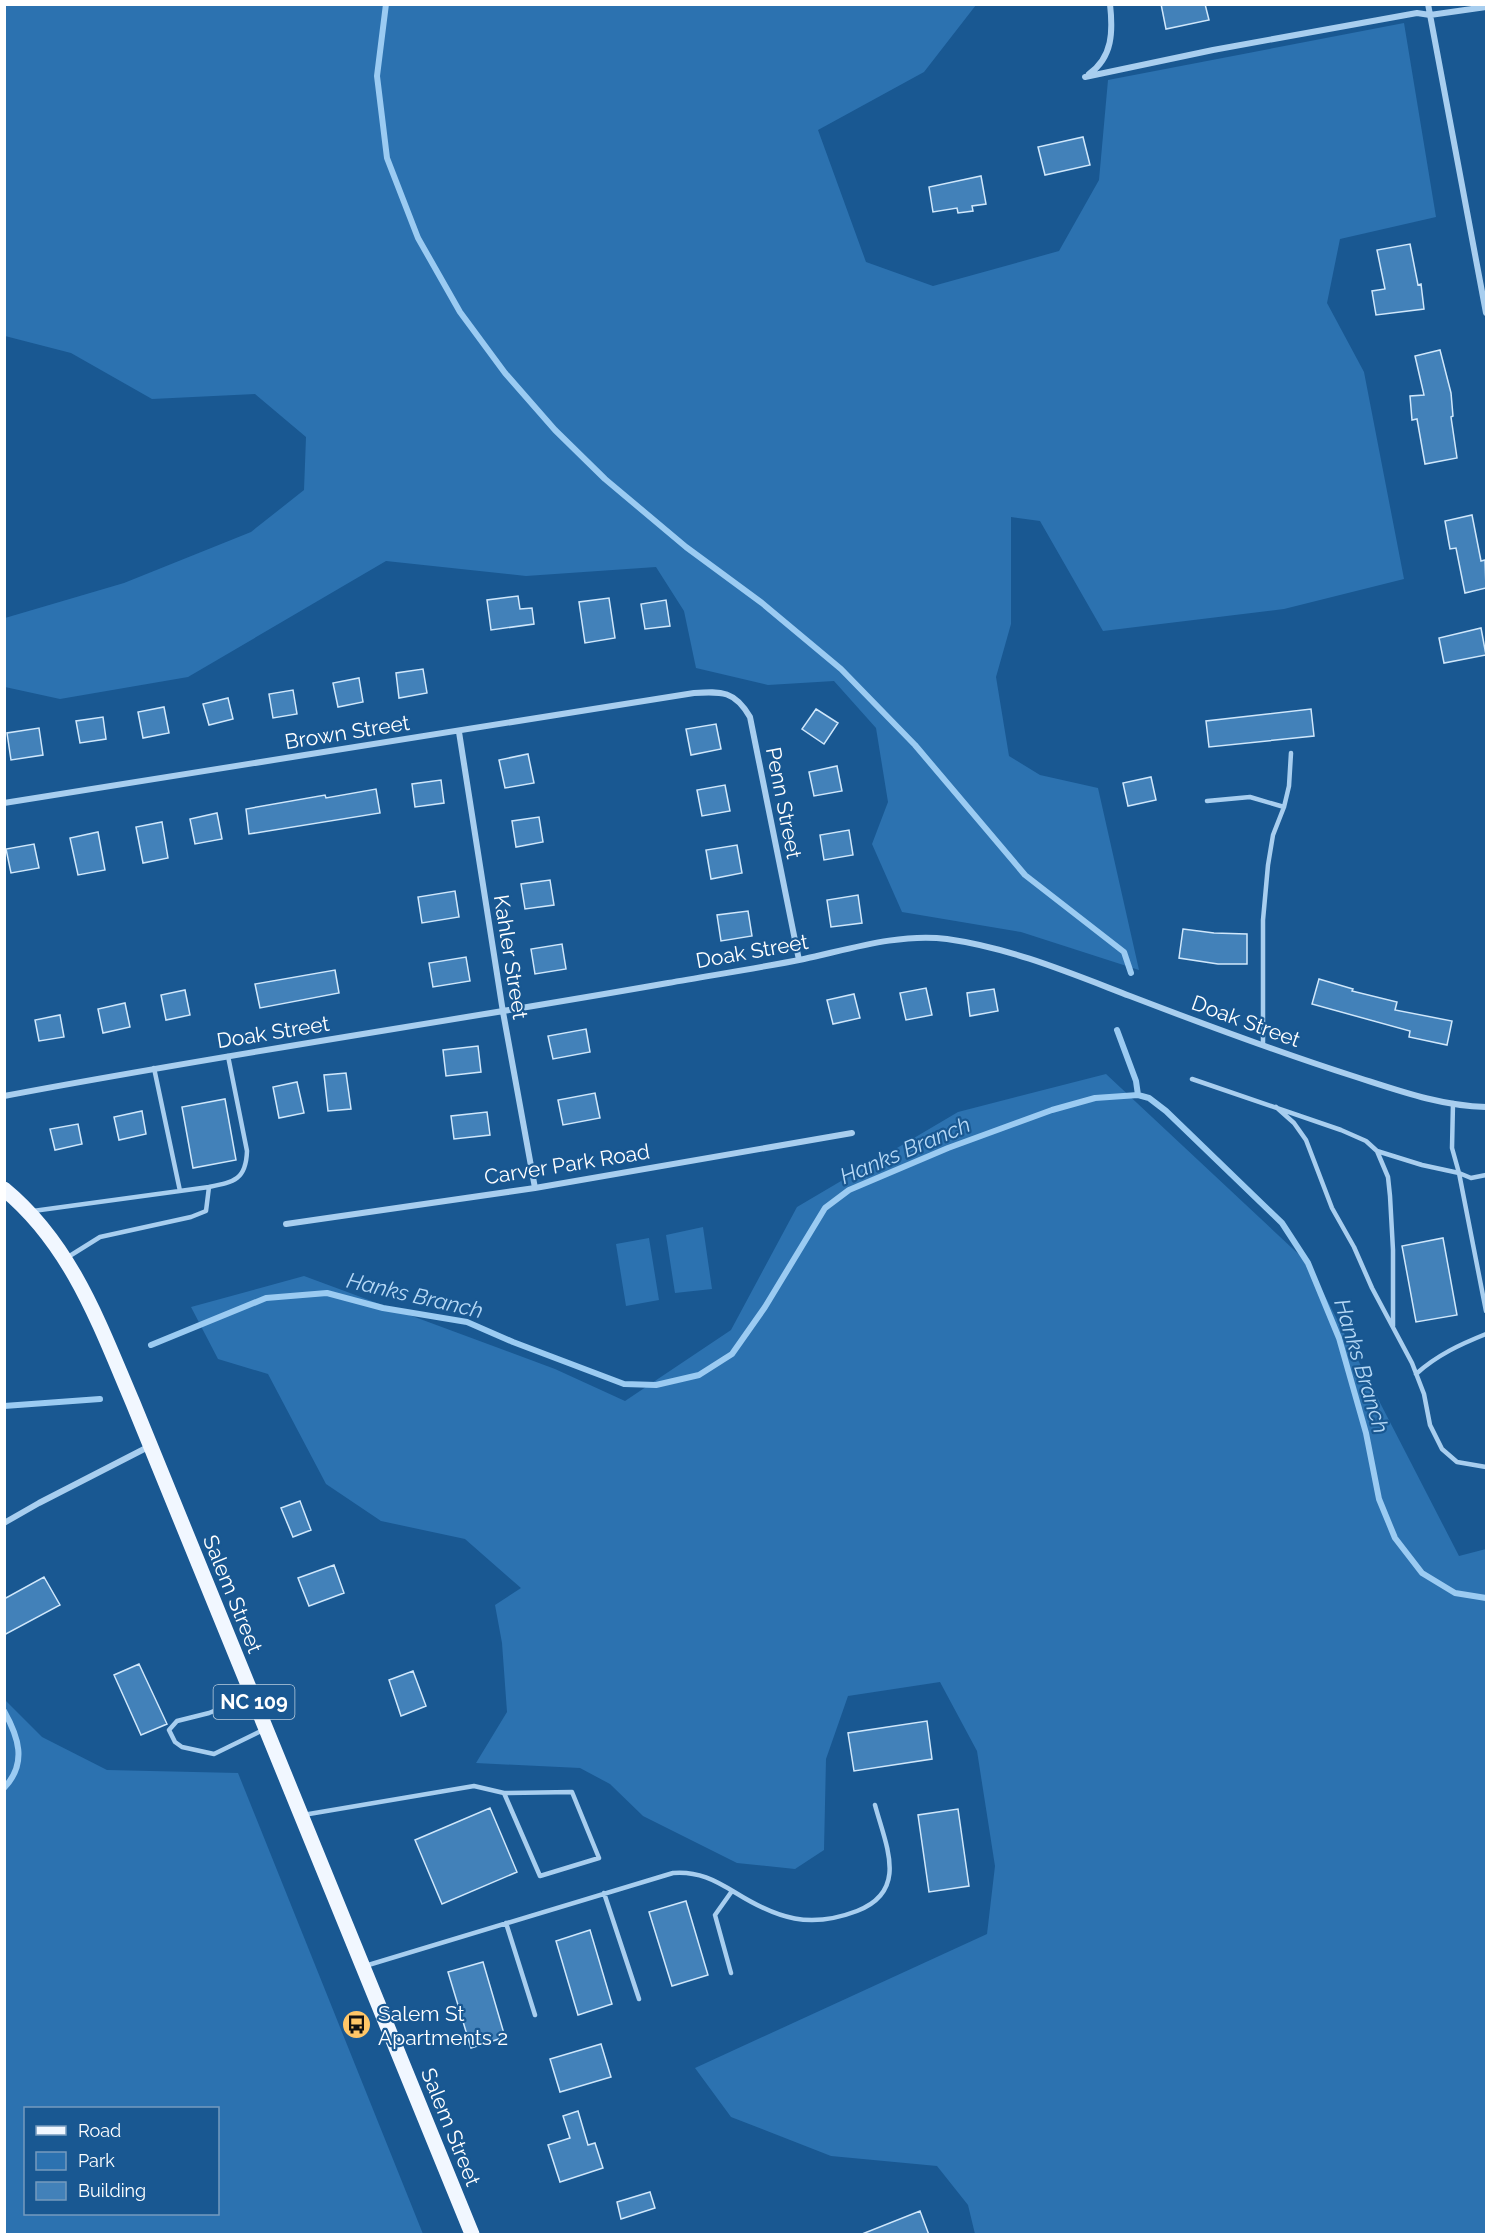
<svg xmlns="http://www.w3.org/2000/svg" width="1491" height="2239" viewBox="0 0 1491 2239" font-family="Raleway,sans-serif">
<rect width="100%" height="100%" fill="#195892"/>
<path fill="#2c72b0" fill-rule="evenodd" d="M4 5H976L924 72 818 130 866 262 933 286 1059 251 1099 180 1108 80 1404 23 1436 217 1340 239 1327 303 1364 372 1404 579 1284 609 1103 631 1040 521 1011 517V624L996 677 1009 756 1040 775 1098 788 1139 970 1021 932 902 912 872 844 888 802 876 728 834 681 768 685 696 668 684 611 656 567 526 576 386 561 188 677 60 699 5 687V618L124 583 251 532 304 490 306 437 255 394 152 399 71 353 5 336Z
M1106 1074 1308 1263 1459 1556 1486 1549V2234H975L968 2205 937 2166 831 2156 731 2117 695 2068 987 1934 995 1866 977 1751 940 1682 848 1696 826 1759 824 1850 795 1869 737 1863 643 1816 610 1784 580 1768 476 1763 507 1712 502 1643 495 1605 521 1588 465 1539 381 1521 326 1484 268 1374 218 1359 191 1307 304 1276 555 1369 625 1401 731 1330 797 1207 958 1112Z
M703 1227 712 1289 675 1293 666 1235Z
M649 1238 659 1300 626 1306 616 1244Z
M5 1700 42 1737 107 1770 238 1773 423 2234H5ZM218 2108V2214H26V2108Z"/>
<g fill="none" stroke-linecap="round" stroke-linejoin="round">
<path stroke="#9bcbf2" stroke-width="6" d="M386 4 377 76 387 158 418 238 460 312 505 373 555 430 605 479 686 547 762 603 841 669 915 745 1025 875 1124 952 1131 973
M1117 1030 1136 1081 1138 1095
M151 1345 266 1298 327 1293 383 1308 467 1322 513 1342 624 1384 656 1385 699 1375 732 1354 765 1307 825 1208 849 1190 948 1148 1052 1110 1095 1098 1138 1095 1149 1098 1166 1111 1282 1223 1308 1263 1339 1338 1366 1433 1379 1499 1395 1538 1422 1573 1455 1593 1486 1598
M4 1406 100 1399
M4 1711C18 1736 28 1763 4 1788"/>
</g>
<path fill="#4281b9" stroke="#cfe7fb" stroke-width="1.5" d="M1161 4H1205L1209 20 1166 29Z
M1083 137 1090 165 1045 175 1038 147Z
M981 176 986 204 972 206 973 211 958 213 957 208 933 212 929 187Z
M1410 244 1418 285 1421 284 1424 309 1376 315 1372 291 1385 289 1377 250Z
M1440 350 1451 393 1453 416 1451 417 1457 458 1425 464 1417 419 1412 420 1410 396 1424 395 1415 356Z
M1472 515 1481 561 1485 560 1486 588 1465 593 1456 548 1450 549 1445 521Z
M518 596 520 609 532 608 534 624 491 630 487 600Z
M609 598 615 638 585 643 579 602Z
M666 600 670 626 645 629 641 604Z
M1481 628 1486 655 1444 663 1439 638Z
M423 669 427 693 399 698 396 673Z
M359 678 363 702 338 707 333 683Z
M293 690 297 714 273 718 269 694Z
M228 698 233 719 209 725 203 704Z
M164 707 169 733 143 738 138 712Z
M816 709 838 723 824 744 802 729Z
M1311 709 1314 736 1209 747 1206 721Z
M103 717 106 739 80 743 76 721Z
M716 724 721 749 691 755 686 729Z
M39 728 43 755 11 760 7 733Z
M528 754 534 783 505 788 499 760Z
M837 766 842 791 814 796 809 772Z
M1151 777 1156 800 1128 806 1123 783Z
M441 780 444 803 415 807 412 784Z
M725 785 730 811 702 816 697 790Z
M376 789 380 813 249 834 246 809 325 795 326 798Z
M217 813 222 839 195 844 190 819Z
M539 817 543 842 516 847 512 821Z
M162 822 168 858 143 863 136 827Z
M849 830 853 855 824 860 820 835Z
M98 832 105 870 78 875 70 838Z
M34 844 39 868 11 873 6 849Z
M737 845 742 873 711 879 706 850Z
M550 880 554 905 525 909 521 884Z
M455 891 459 917 422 923 418 897Z
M858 895 862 923 831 927 827 900Z
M748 911 752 936 721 941 717 915Z
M1183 929 1214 933 1247 934V964H1218L1179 958Z
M562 944 566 969 535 974 531 949Z
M466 957 470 981 433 987 429 963Z
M335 970 339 993 260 1008 255 984Z
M1319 979 1353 989 1352 991 1397 1002 1395 1010 1452 1021 1447 1045 1409 1037 1410 1031 1312 1004Z
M926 988 932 1015 906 1020 900 993Z
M994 989 998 1011 970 1016 967 993Z
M185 990 190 1015 166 1020 161 995Z
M854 994 860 1018 833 1024 827 1000Z
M125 1003 130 1027 103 1033 98 1009Z
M60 1015 64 1037 39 1041 35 1020Z
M586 1029 590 1052 553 1059 548 1036Z
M478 1046 481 1072 446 1076 443 1050Z
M346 1073 351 1109 328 1111 324 1075Z
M297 1082 304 1113 279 1118 273 1087Z
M595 1093 600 1118 563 1125 558 1100Z
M225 1099 236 1160 193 1168 182 1107Z
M142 1111 146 1134 119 1140 114 1117Z
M487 1112 490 1135 454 1139 451 1116Z
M78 1124 82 1144 55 1150 50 1129Z
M1443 1238 1457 1315 1416 1322 1402 1246Z
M300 1501 311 1530 293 1537 281 1508Z
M334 1565 344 1593 309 1606 298 1578Z
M44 1577 60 1605 4 1635V1599Z
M139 1664 167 1724 141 1735 114 1675Z
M413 1671 426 1706 401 1716 389 1680Z
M927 1721 932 1759 854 1771 848 1733Z
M490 1808 517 1872 442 1904 415 1840Z
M958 1809 969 1886 929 1892 918 1815Z
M686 1901 708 1975 672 1986 649 1912Z
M590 1930 612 2004 578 2015 556 1941Z
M483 1962 505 2037 471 2048 448 1972Z
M601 2044 611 2077 560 2092 550 2059Z
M578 2111 588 2145 595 2143 603 2168 560 2182 548 2145 570 2138 563 2116Z
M650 2192 655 2208 621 2219 617 2202Z
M920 2211 929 2235H862V2234Z"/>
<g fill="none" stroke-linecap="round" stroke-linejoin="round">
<path stroke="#a8ceef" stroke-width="4.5" d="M1207 801 1250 797 1284 807
M1263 1044V920L1268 865 1273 835 1284 807 1289 786 1291 753
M154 1068 180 1191
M1192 1079 1341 1130 1366 1141 1377 1151 1388 1177 1390 1196 1393 1250V1326
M1453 1103 1452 1148 1459 1173 1471 1178 1486 1175
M1276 1107 1294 1123 1306 1140 1332 1208 1354 1247 1372 1288 1412 1363 1424 1394 1430 1425 1442 1449 1457 1462 1486 1467
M1377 1151 1422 1165 1459 1173 1486 1311
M209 1187C234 1182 246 1180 247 1151L228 1056
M33 1211 209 1187 206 1211 191 1217 100 1237 68 1257
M1416 1374C1437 1355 1461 1344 1486 1334
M250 1696 209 1713 177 1721 169 1730 175 1742 182 1747 214 1754 263 1730
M303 1815 474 1786 504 1793 540 1876 599 1858 572 1792 504 1793
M604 1893 639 1999
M506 1923 535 2015
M365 1966 673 1873C698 1871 715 1880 736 1893 778 1919 810 1929 857 1911 909 1891 886 1846 875 1805
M731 1973 715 1915 732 1891"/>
<path stroke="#a8ceef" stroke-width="6" d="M1428 4 1486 313
M1089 74C1113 57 1113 31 1110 4
M1085 77 1213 50 1417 13 1430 15 1486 7
M459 732 503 1012 535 1188
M4 803 694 693C722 691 735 691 750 717L799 960
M4 1096C225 1054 447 1022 668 983 713 975 759 968 804 959 850 949 900 933 947 939 1011 948 1070 973 1130 996 1203 1024 1278 1052 1353 1076 1397 1090 1440 1106 1486 1107
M286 1224 535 1188 852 1133
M4 1523 39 1503 150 1446"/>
<path stroke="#f1f7ff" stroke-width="15" d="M4 1189C72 1245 100 1326 133 1403L472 2234"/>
</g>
<defs>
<symbol id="bus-disc" viewBox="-11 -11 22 22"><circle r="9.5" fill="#ffc667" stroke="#195892"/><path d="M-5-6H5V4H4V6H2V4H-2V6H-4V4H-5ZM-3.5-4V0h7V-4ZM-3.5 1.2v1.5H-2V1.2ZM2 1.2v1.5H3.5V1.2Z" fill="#111"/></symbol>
</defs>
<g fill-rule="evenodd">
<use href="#bus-disc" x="340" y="2008" width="33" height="33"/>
</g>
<g text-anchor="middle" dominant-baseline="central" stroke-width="4.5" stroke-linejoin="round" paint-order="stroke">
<rect fill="#195892" stroke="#bacdde" stroke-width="1.5" x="213.5" y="1685" width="81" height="34" rx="4.5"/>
<g font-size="20" font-weight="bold" fill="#fff">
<text x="254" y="1702">NC 109</text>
</g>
<g font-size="21" fill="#fff" stroke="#195892">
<text transform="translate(347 732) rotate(-9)">Brown Street</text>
<text transform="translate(784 803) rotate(79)">Penn Street</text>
<text transform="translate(752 951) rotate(-10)">Doak Street</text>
<text transform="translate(511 957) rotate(81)">Kahler Street</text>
<text transform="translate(1246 1021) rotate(20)">Doak Street</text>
<text transform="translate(273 1032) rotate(-9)">Doak Street</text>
<text transform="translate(567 1164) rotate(-9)">Carver Park Road</text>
<text transform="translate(233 1594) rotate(68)">Salem Street</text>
<text transform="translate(451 2127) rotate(68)">Salem Street</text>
</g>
<g font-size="21" fill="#fff" stroke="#195892" text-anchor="start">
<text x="378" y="2013">Salem St<tspan x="378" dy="24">Apartments 2</tspan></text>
</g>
<g font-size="22" font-style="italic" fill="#b5d8f6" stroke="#195892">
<text transform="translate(905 1150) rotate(-23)">Hanks Branch</text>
<text transform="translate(415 1295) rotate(13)">Hanks Branch</text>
<text transform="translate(1362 1366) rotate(73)">Hanks Branch</text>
</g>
</g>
<rect width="1491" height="2239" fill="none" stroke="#ffffff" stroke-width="12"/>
<rect x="24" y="2107" width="195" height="108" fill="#195892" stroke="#759bbe" stroke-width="1.5"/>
<rect x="36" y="2126" width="30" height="9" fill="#f1f7ff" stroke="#759bbe" stroke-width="1.5"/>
<text x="78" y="2137" font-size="18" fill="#ffffff">Road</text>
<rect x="36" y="2152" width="30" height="18" fill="#2c72b0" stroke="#759bbe" stroke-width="1.5"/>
<text x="78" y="2167" font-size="18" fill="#ffffff">Park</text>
<rect x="36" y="2182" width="30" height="18" fill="#4281b9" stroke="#759bbe" stroke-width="1.5"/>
<text x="78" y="2197" font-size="18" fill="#ffffff">Building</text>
</svg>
